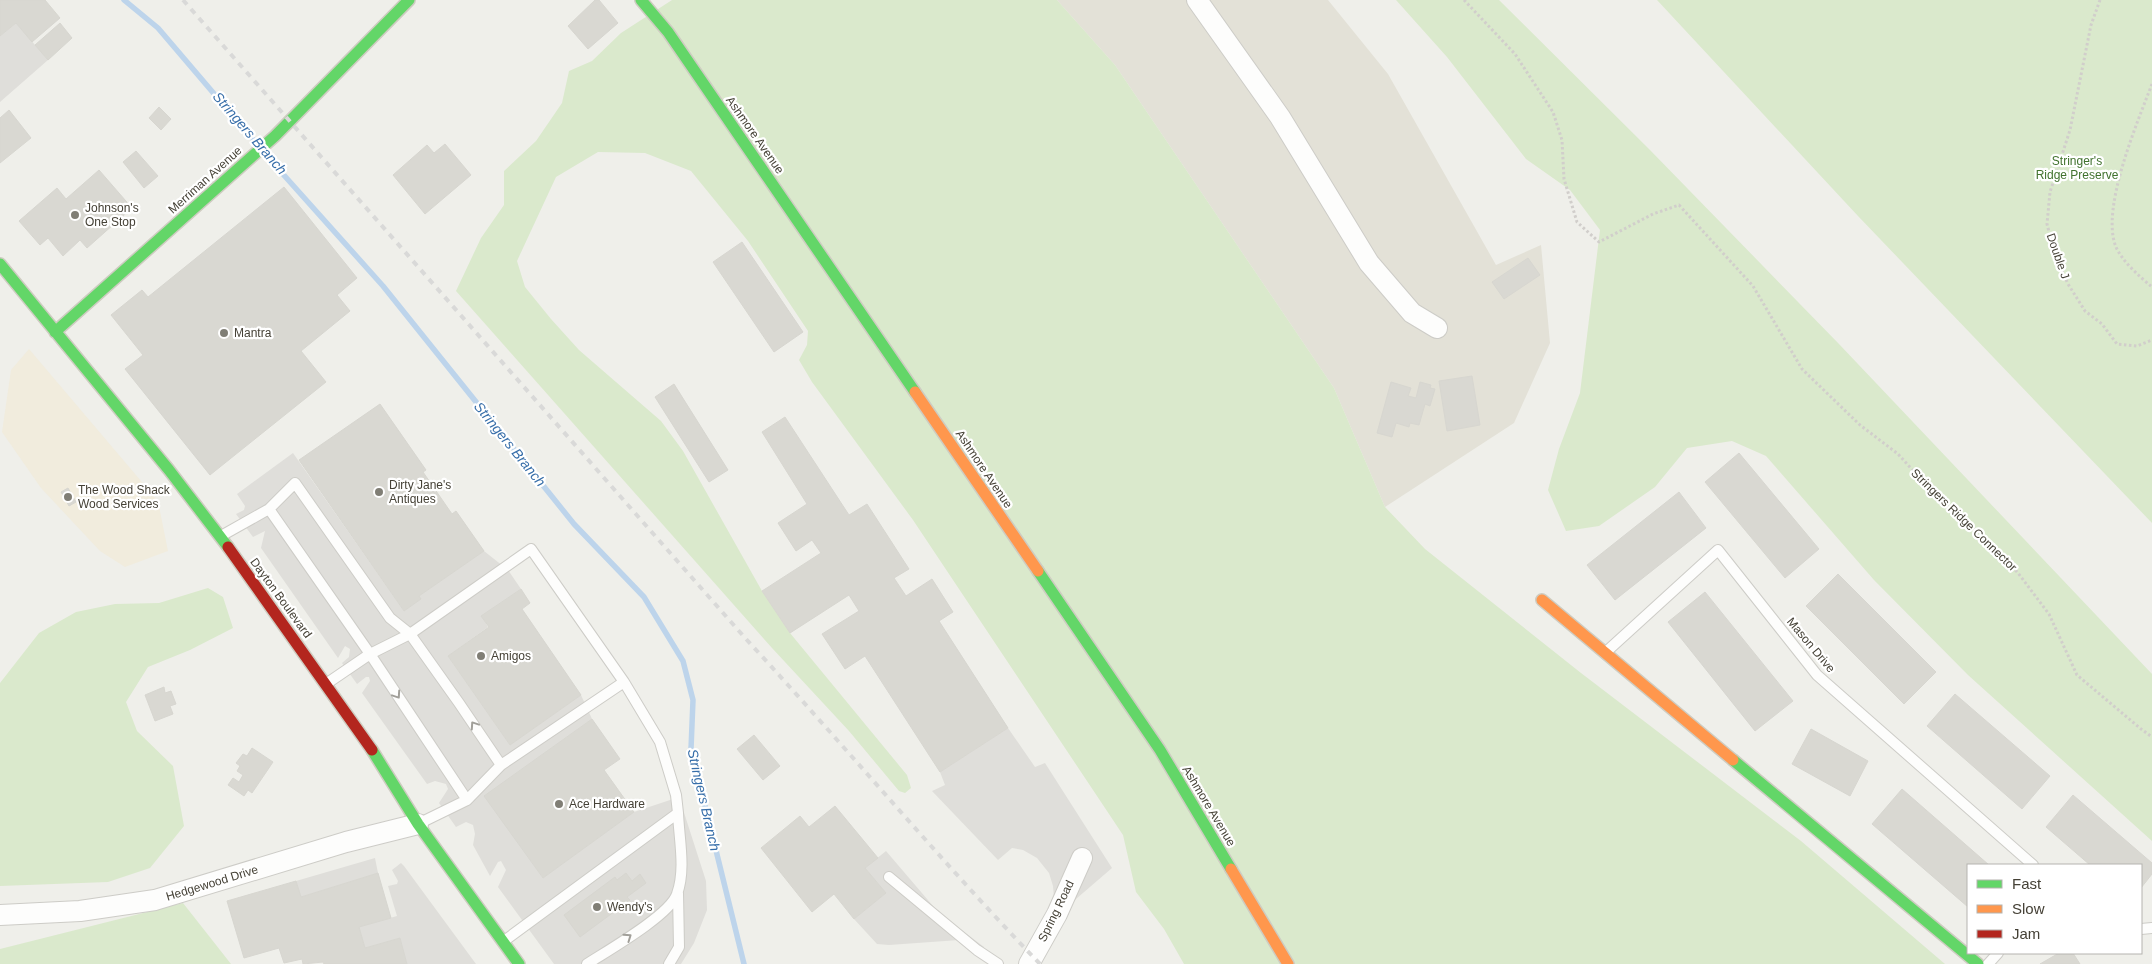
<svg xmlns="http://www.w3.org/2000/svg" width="2152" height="964" viewBox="0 0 2152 964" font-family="Helvetica,sans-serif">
<rect width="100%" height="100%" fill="#efefea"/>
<path fill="#e3e1d7" d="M1057 0H1328L1388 74 1496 265 1541 245 1550 343 1514 423 1385 507 1334 388 1115 65Z"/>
<path fill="#f1ecdd" d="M29 349 158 501 168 551 125 567 100 551 41 488 2 432 11 370Z"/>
<path fill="#dae9cc" d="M672 0H1057L1115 65 1334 388 1385 507 1425 549 1581 673 1801 841 1945 964H1184L1164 929 1136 892 1123 835 913 520 812 382 799 360 807 345 808 331 748 241 691 171 645 153 598 152 556 177 517 261 525 287 551 319 579 350 661 421 683 451 762 591 790 633 907 775 911 788 905 793 899 791 849 731 772 648 456 291 481 238 504 205V171L536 141 562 103 569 71 592 61 621 33Z
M1396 0H1499L1650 150 1839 344 2152 674V841L1968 675 1874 580 1766 456 1732 441 1687 448 1655 487 1599 526 1566 531 1548 490 1559 449 1580 393 1600 230 1570 190 1526 159 1447 57Z
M1657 0H2152V523L1858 216Z
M208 588 223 597 233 628 190 650 148 667 126 702 137 731 173 766 184 826 150 868 108 882 0 886V683L39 633 76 612 115 604 159 603Z
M183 903 231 964H0V949Z"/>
<path fill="#dfdeda" d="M16 23 48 60 0 102V36Z
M293 453 404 611 421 599 419 596 484 551 508 570 521 589 482 616 488 627 448 656 510 745 581 695 592 719 485 796 543 878 634 812 679 797 706 881 707 910 694 943 681 964H554L498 887 506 870 501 861 498 862 490 876 473 845 475 834 473 825 466 822 456 827 439 803 448 789 446 784 435 781 427 784 362 693 370 681 369 677H366L357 684 342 663 349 657 350 649 345 646 338 658 261 548 265 531 253 537 236 514 244 510 245 506 237 494Z
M1008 728 1035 767 1045 763 1112 868 1076 899 1065 914 1054 898 1053 886 1049 873 1037 858 1023 850 1012 848 998 860 932 791 945 785 940 772Z
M886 851 939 913 984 947 977 955 959 940 889 945 877 944 854 919 886 893 865 868Z
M375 858 378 873 301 897 296 881Z
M401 863 404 866 476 964H407L400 938 365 948 359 927 397 916 388 886 397 884 398 881 392 870Z"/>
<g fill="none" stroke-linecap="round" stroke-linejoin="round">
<path stroke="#bdd4eb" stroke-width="5.5" d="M124 0 158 28 256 143
M265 154 383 286 574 524 644 597 683 661 693 700 691 749 744 964"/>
</g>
<path fill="#d9d8d2" stroke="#d7d6d0" d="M0 0H45L60 18 32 42 16 23 0 36Z
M595 0H599L618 23 588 49 568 26Z
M60 23 72 38 48 60 35 45Z
M159 107 171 119 161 130 149 118Z
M9 110 31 138 0 163V118Z
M445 144 471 175 425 214 393 175 427 145 434 153Z
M136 151 158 176 144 188 123 162Z
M99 170 132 208 87 248 80 240 63 256 48 238 40 245 19 221 57 188 66 199Z
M284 187 357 278 337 295 350 311 301 351 326 382 210 475 125 369 143 355 111 315 142 290 148 297Z
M742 242 803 332 774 352 713 262Z
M1528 258 1540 275 1504 299 1492 282Z
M1472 376 1480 425 1447 431 1439 381Z
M1391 382 1411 388 1408 396 1416 398 1420 382 1431 385 1430 388 1435 389 1430 406 1425 404 1419 425 1410 423 1409 427 1396 423 1392 437 1377 433Z
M674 384 728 470 709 482 655 397Z
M380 404 426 470 423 472 452 514 456 511 484 551 419 596 421 599 404 611 299 460Z
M785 417 849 515 867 504 909 569 894 578 906 596 932 579 953 612 939 621 1008 728 940 772 865 656 845 669 822 634 859 611 849 595 790 633 762 591 821 553 812 540 796 551 778 523 807 504 762 432Z
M1739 453 1819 549 1785 578 1705 482Z
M68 488 76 502 69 506 61 492Z
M1679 492 1706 528 1615 600 1587 565Z
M1838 574 1936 672 1904 704 1806 606Z
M521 589 530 603 522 609 581 695 510 745 448 656 489 627 481 616Z
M1705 592 1793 701 1755 731 1668 622Z
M164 687 165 693 171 691 176 704 170 706 173 714 155 721 145 695Z
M1955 694 2050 776 2022 809 1927 726Z
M592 719 620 759 604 770 634 812 543 878 484 796Z
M1811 729 1868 761 1850 796 1792 764Z
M754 735 780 766 763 780 737 749Z
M252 748 273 762 252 793 248 790 244 796 228 785 233 778 239 782 243 775 237 771 240 766 236 763 243 754 247 756Z
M1902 789 1989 865H1968V907L1872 824Z
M2073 795 2152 863V874L2141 888V865H2090L2046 827Z
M835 806 878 858 865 868 886 893 854 919 834 894 812 912 761 848 800 816 809 827Z
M378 873 391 918 359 927 365 948 400 938 407 964H324L323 962 303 964 302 959 284 963 279 948 244 958 227 901 296 881 301 897Z
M626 873 632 881 640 874 646 883 627 897 630 900 580 937 564 915 615 877 617 880Z
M2059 953H2073L2080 964H2040Z"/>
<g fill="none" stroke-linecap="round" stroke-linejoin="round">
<defs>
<path id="lane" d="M269 509 370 654 467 800
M221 536 269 509 295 483 390 618 410 634 370 654 326 684
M1606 652 1718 550 1817 675 2033 865
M501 765 459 703 410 634 531 549 624 682 660 742 676 795 678 813 504 941
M420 823 467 800 501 765 624 682
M889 877 977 950 998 964
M2141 929 2152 928
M587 964C607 951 670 915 677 894 686 869 679 839 678 813
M669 964 679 947 678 893
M1988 964 1998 953"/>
<path id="street" d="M1197 0 1280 117 1369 263 1412 313 1437 328
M0 915 80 911 155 900 346 842 418 824
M1029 964 1057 914 1082 858"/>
<path id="fast" d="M641 0 668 32 915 392
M0 264 169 470 228 547
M55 332 275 136 409 0
M1038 571 1160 750 1231 869
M372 750 418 824 519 964
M1733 760 1978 964"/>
<path id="slow" d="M915 392 1038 571
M1542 600 1733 760
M1231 869 1288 964"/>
<path id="jam" d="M228 547 372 750"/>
</defs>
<use href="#lane" stroke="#cdccc7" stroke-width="12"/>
<use href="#street" stroke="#cdccc7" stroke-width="22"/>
<use href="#fast" stroke="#ceccc1" stroke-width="14"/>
<use href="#slow" stroke="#ceccc1" stroke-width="14"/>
<use href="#jam" stroke="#ceccc1" stroke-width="14"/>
<path stroke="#d1cecb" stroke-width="3" stroke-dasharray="2.5 2.5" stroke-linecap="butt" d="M1464 0 1515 54 1553 112 1562 140 1564 179 1577 222 1599 242 1653 214 1679 205 1753 286 1802 369 1860 425 1898 454 1939 499 1992 545 2018 573 2049 614 2077 675 2141 729 2152 737
M2100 0 2091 25 2070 130 2050 192 2047 224 2055 255 2068 284 2085 311 2102 324 2117 344 2137 346 2152 340
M2152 84C2138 121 2100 209 2116 247 2122 261 2140 277 2152 287"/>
<use href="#lane" stroke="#fdfdfc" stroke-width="10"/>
<use href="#street" stroke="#fdfdfc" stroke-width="20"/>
<use href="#fast" stroke="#63d668" stroke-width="11"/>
<use href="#slow" stroke="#ff974d" stroke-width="11"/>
<use href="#jam" stroke="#b3261e" stroke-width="11"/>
<path stroke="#d9d9d8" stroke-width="4" stroke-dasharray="6 6" stroke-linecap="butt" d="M183 0 746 639C845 746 938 858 1040 964"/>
</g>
<defs><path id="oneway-chevron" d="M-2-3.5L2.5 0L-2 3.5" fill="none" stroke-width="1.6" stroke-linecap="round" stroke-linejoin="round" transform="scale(1.25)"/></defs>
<g stroke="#a19f99">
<use href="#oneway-chevron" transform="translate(397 695) rotate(56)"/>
<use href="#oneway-chevron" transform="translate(474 725) rotate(-124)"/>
<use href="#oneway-chevron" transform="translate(628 937) rotate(-35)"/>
</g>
<g fill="#807e75" stroke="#fff" stroke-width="2">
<circle cx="75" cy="215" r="5"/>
<circle cx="224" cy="333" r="5"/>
<circle cx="379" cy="492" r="5"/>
<circle cx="68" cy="497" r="5"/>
<circle cx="481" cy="656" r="5"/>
<circle cx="559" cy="804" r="5"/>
<circle cx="597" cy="907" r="5"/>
</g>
<g text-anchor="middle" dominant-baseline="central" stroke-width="4.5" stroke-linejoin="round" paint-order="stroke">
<g font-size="12" fill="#454136" stroke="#fff">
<text transform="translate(755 135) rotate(55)">Ashmore Avenue</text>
<text transform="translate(205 180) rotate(-42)">Merriman Avenue</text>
<text transform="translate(2058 256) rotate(71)">Double J</text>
<text transform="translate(984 469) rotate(56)">Ashmore Avenue</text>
<text transform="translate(1964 520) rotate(44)">Stringers Ridge Connector</text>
<text transform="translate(281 598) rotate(54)">Dayton Boulevard</text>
<text transform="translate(1811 645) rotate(50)">Mason Drive</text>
<text transform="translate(1209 806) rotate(59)">Ashmore Avenue</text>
<text transform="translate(212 883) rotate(-17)">Hedgewood Drive</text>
<text transform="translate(1056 911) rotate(-64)">Spring Road</text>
</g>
<g font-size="12" fill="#41722e" stroke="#fff">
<text x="2077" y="161">Stringer's<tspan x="2077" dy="14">Ridge Preserve</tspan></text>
</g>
<g font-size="12" fill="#454136" stroke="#fff" text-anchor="start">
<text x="85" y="208">Johnson's<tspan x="85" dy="14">One Stop</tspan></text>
<text x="234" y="333">Mantra</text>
<text x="389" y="485">Dirty Jane's<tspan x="389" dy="14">Antiques</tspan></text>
<text x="78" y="490">The Wood Shack<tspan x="78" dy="14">Wood Services</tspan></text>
<text x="491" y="656">Amigos</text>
<text x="569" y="804">Ace Hardware</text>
<text x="607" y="907">Wendy's</text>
</g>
<g font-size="14" font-style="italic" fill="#376ea9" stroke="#fff">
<text transform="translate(250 133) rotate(49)">Stringers Branch</text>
<text transform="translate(510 444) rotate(51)">Stringers Branch</text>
<text transform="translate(704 800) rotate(77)">Stringers Branch</text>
</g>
</g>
<rect x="1967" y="864" width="175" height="90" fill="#ffffff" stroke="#b5b3af"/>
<rect x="1977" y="880" width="25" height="8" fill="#63d668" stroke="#b5b3af"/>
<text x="2012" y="889" font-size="15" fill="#454136">Fast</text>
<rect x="1977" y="905" width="25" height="8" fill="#ff974d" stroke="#b5b3af"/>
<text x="2012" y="914" font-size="15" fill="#454136">Slow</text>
<rect x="1977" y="930" width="25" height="8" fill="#b3261e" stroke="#b5b3af"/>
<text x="2012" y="939" font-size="15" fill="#454136">Jam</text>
</svg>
